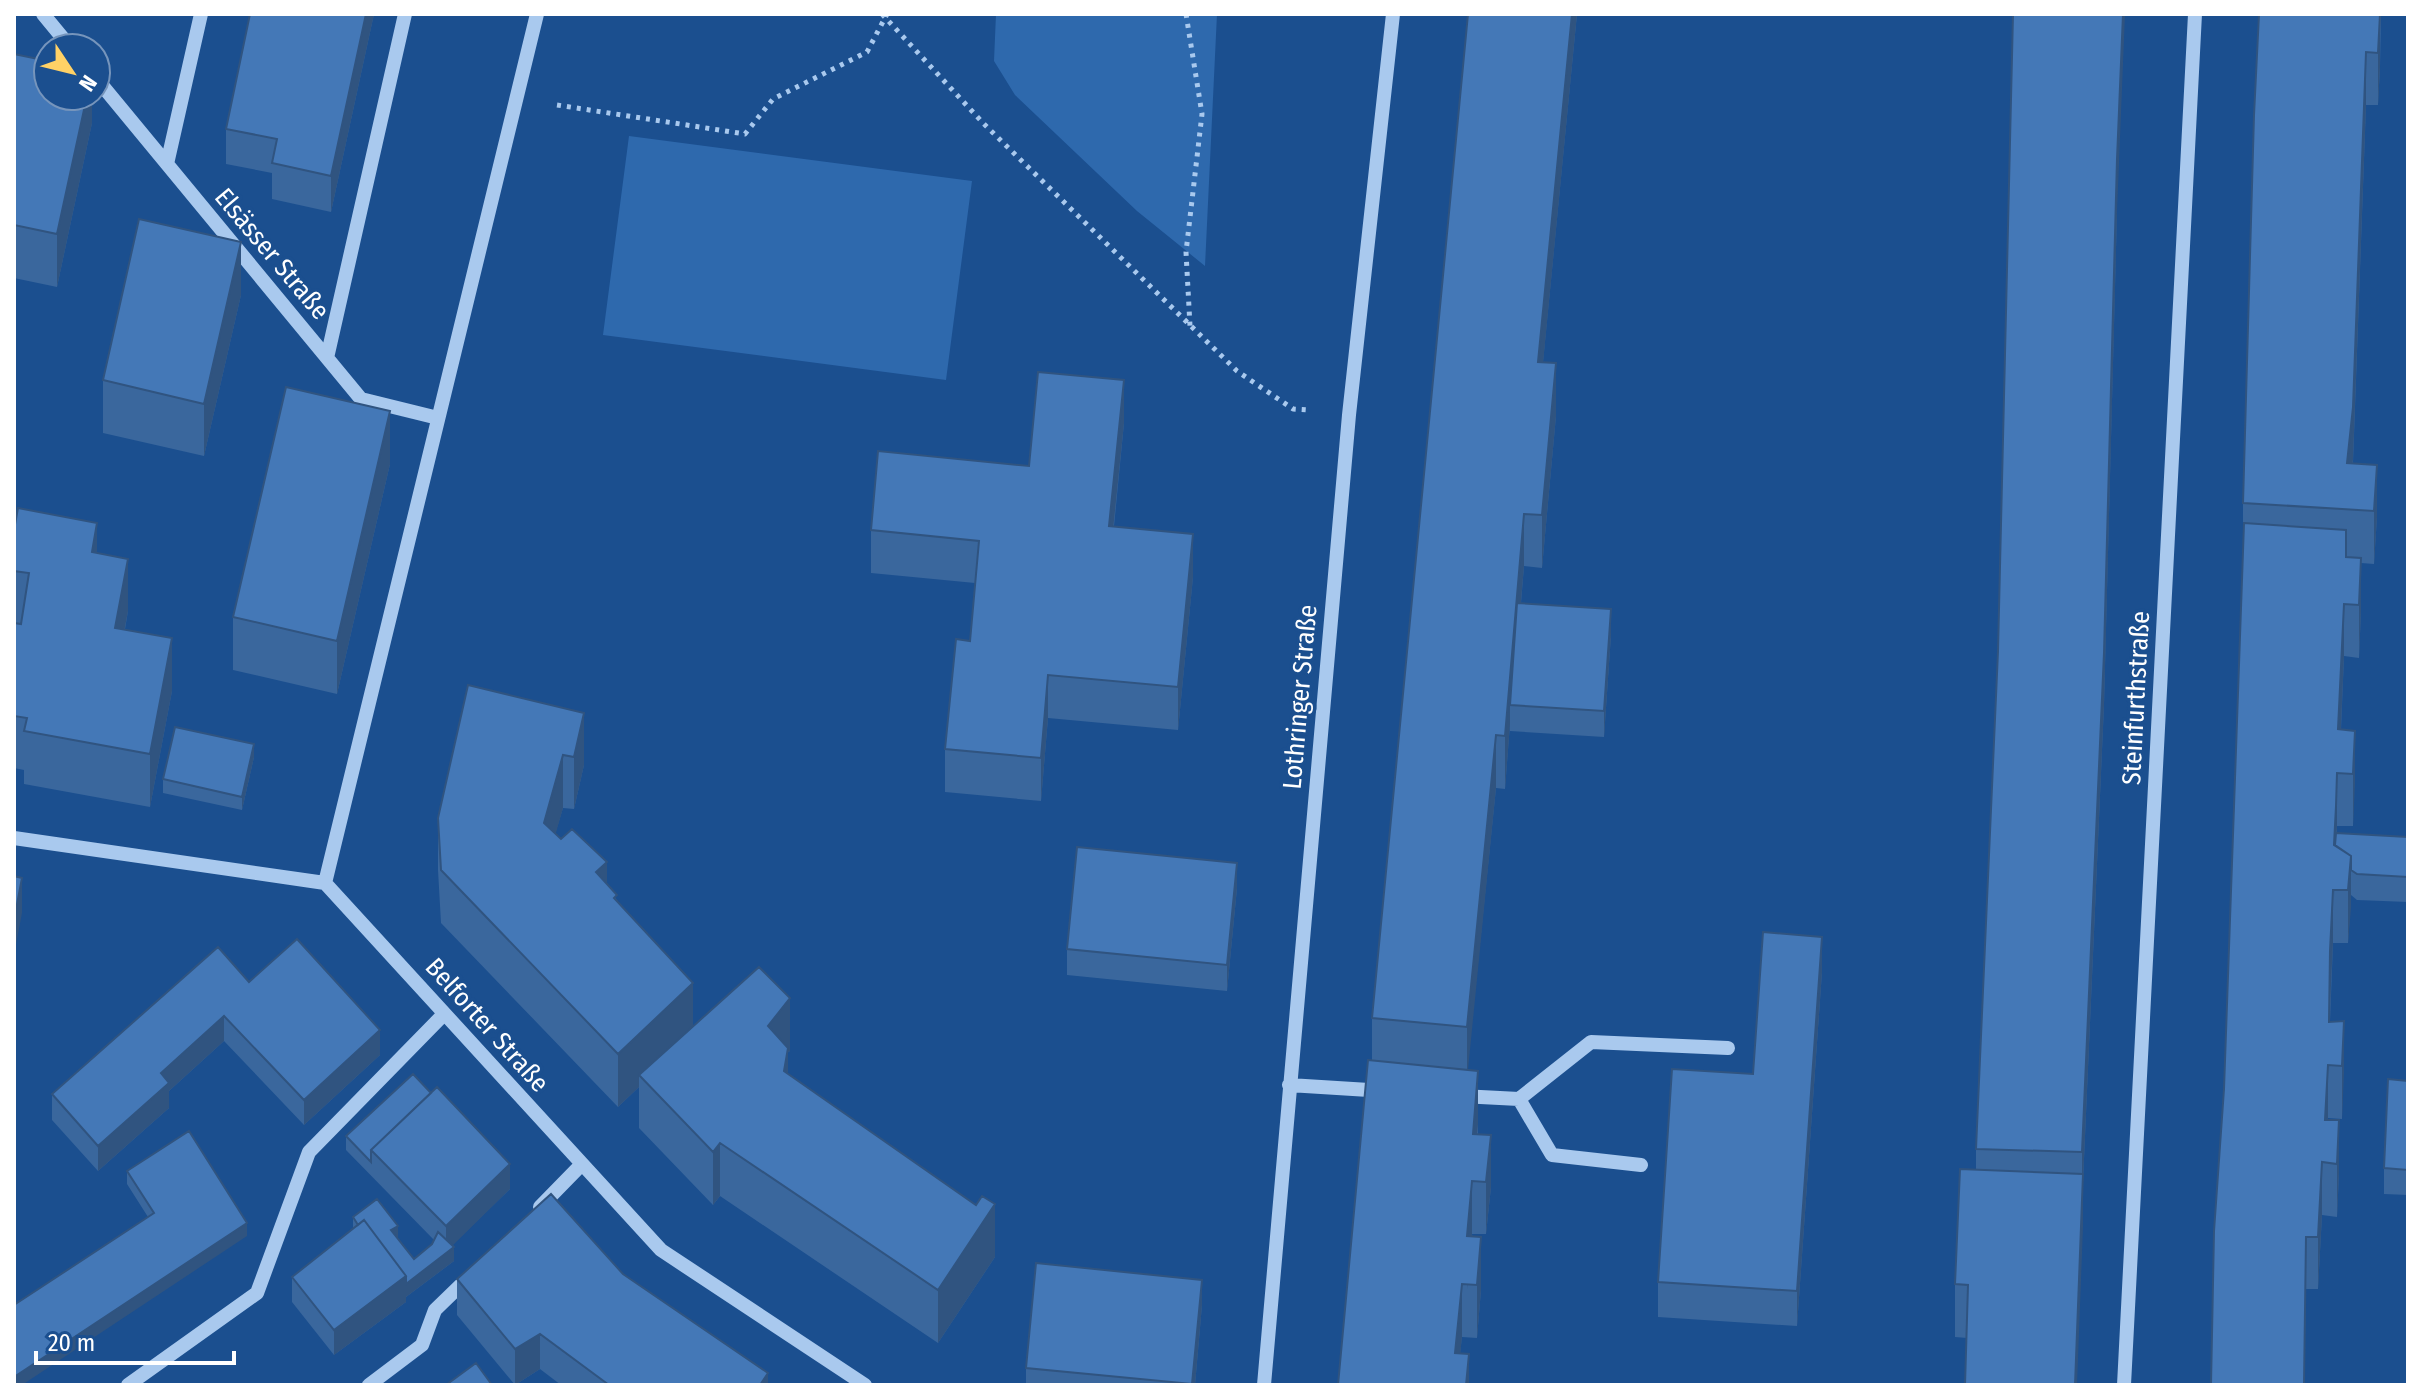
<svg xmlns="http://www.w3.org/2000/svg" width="2422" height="1399" viewBox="0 0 2422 1399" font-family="'Fira Sans Condensed',sans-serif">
<rect width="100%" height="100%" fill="#1b4f8f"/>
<path fill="#2e69ad" d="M996 14H1217L1205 266 1137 211 1015 95 994 61Z
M629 136 972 181 946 380 603 335Z"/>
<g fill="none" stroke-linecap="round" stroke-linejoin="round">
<path stroke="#a9c9ee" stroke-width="5" stroke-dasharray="4 6" stroke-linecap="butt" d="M882 14 984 124 1237 371 1293 409 1309 410
M1186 14 1202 114 1186 252 1190 326
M557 105 745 134 773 99 867 52 887 14"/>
<path stroke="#a9c9ee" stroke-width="14" d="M43 14 71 48
M96 78 361 399 438 418
M167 164 201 14
M327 358 405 14
M14 838 325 883 661 1250 865 1385
M325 883 537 14
M1289 1085 1385 1091
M1461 1096 1519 1099 1591 1042 1728 1048
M1519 1099 1552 1155 1641 1165
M540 1207 582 1164
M128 1385 257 1293 309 1152 444 1014
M369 1385 422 1345 435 1310 468 1278
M1264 1385 1349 415 1393 14
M2124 1385 2195 14"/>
</g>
<path fill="#3a679d" d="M374 14 331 212 272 199V173L226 164V129Z
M1468 14H1577L1543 362 1556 416 1542 568 1524 566 1521 603 1611 635 1604 737 1510 731V724L1505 789 1496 788 1467 1070 1478 1124V1134L1491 1187 1486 1234H1472L1481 1290 1477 1338 1462 1337 1460 1353 1469 1385 1372 1061V1018Z
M2259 14H2381L2380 67 2378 105H2366L2353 463 2377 517 2374 564 2361 563V611L2359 658 2344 656 2341 730 2355 731 2353 826H2337V833L2408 837V902L2357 900 2351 895 2348 943H2333L2330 1022 2344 1021 2342 1119 2328 1118V1120L2339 1173 2337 1217 2322 1215 2318 1289H2306L2304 1385H2211L2224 1089 2243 547V503Z
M14 54 92 96V123L57 287 14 278Z
M2117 212 2104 705 2083 1182V1227L1967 1338 1955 1337V1284L1976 1170V1149Z
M241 295 204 456 103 433V380Z
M1124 423 1114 526 1193 577 1178 730 1048 718 1041 801 945 792V749L970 641 975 583 871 573V530L1029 466Z
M390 464 337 694 233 670V617Z
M14 530 97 553 128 611 125 629 172 691 150 807 24 784V770L14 768Z
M584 713V765L574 809 563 808 555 834 607 884 693 1026 790 1051 788 1052V1074L995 1257 938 1343 720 1196 713 1205 639 1128V1087L618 1107 441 923 438 870V818Z
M254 757 242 810 163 793V779Z
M1237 888 1227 991 1067 975V949Z
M1822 972 1797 1326 1658 1317V1282L1753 1074Z
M249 982 380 1055 304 1125 224 1041 169 1091V1108L98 1171 52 1120V1094Z
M2408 1081V1195L2384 1194V1168Z
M346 1136 510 1189 452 1245 454 1261 406 1297V1302L334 1355 292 1302V1277L353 1229V1217L398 1239 414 1259 432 1244 434 1240 346 1150Z
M127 1171 247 1236 148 1217 127 1184Z
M623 1274 768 1385H561L540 1369 515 1385 457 1315V1279Z
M1202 1305 1195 1385H1026V1368Z"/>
<path fill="#305480" d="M366 14H374L331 212V176Z
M1572 14H1577L1538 415V362Z
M2123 14H2125L2117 212 2104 705 2083 1182V1227L2077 1385H2075L2082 1198V1152Z
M2380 14V67L2378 105V53Z
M2366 52V105L2353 459 2348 510 2347 463Z
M87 96H92V123L57 287V234Z
M241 242V295L204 456V404Z
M1556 363V416L1542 568V515Z
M1124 380V423L1109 569V526Z
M390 411V464L337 694V641Z
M2377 465V517L2374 564V511Z
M1524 514V566L1512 705H1510V724L1505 789V736Z
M97 523V575L92 552Z
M1193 534V577L1178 730V687Z
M2361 558V611L2359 658V605Z
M128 559V611L115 680V628Z
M2344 604V656L2339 773 2338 729Z
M1611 609V635L1604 737V711Z
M172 638V691L150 807V754Z
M1048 675V718L1041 801V758Z
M584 713V765L574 809V757Z
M2355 731V784L2353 826V774Z
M1496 735V788L1467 1080V1027Z
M254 744V757L242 810V797Z
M563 755V808L544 875V823Z
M2337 773V826L2334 897V845Z
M2351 856V908L2348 943V890Z
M607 862V914L596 872Z
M1237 863V888L1227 991V965Z
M22 878V913L14 955V920Z
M2333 890V943L2330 1004 2329 1074 2330 951Z
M1822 937V972L1797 1326V1291Z
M693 983V1035L639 1075V1087L618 1107V1054Z
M790 998V1051L788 1052V1101L768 1026Z
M224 1016V1041L169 1091V1108L98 1171V1146L161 1073Z
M2344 1021V1074L2342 1119V1066Z
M380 1030V1055L304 1125V1100Z
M2328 1065V1118L2325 1163V1120Z
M1478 1071V1124L1473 1181V1134Z
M2339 1120V1173L2337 1217V1164Z
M1491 1135V1187L1486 1234V1182Z
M720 1143V1196L713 1205V1152Z
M2322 1162V1215L2318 1289V1237Z
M510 1164V1189L446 1252V1226Z
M1472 1181V1234L1467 1289V1236Z
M995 1204V1257L938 1343V1290Z
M247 1223V1236L22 1385H14V1377Z
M398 1226V1239L391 1230Z
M1481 1237V1290L1477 1338V1285Z
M454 1247V1261L406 1297V1302L334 1355V1330L406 1276Z
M1202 1280V1305L1195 1385H1192Z
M1462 1284V1337L1457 1385 1455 1353Z
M540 1334V1369L515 1385V1349Z
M1469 1354V1385H1466Z
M768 1373V1385H760Z"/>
<path fill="#4478b7" stroke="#305480" stroke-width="2" d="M250 14H366L331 176 272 163 277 139 226 129Z
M1468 14H1572L1538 362 1556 363 1542 515 1524 514 1505 736 1496 735 1467 1027 1372 1018Z
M2013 14H2123L2117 159 2104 653 2082 1152 1976 1149 1998 651Z
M2259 14H2380L2378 53 2366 52 2353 407 2347 463 2377 465 2374 511 2243 503 2254 115Z
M14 54 48 61V96H87L57 234 14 225Z
M139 219 241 242 204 404 103 380Z
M1038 372 1124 380 1109 526 1193 534 1178 687 1048 675 1041 758 945 749 956 639 970 641 979 541 871 530 878 451 1029 466Z
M286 387 390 411 337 641 233 617Z
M18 508 97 523 92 552 128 559 115 628 172 638 150 754 24 731 27 718 14 716V623L21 624 29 573 14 571V530Z
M2244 523 2346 530V557L2361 558 2359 605 2344 604 2338 729 2355 731 2353 774 2337 773 2336 806 2334 845 2351 856 2348 890H2333L2330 951 2329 1022 2344 1021 2342 1066 2328 1065 2325 1120H2339L2337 1164 2322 1162 2318 1237H2306L2304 1385H2211L2214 1231 2224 1089Z
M1517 603 1611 609 1604 711 1510 705Z
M468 685 584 713 574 757 563 755 544 823 561 839 572 829 607 862 596 872 617 895 614 898 693 983 618 1054 441 870 438 818Z
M175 727 254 744 242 797 163 779Z
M2336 833 2408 837V877L2357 874 2351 870V856L2335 845Z
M1077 847 1237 863 1227 965 1067 949Z
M14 876 22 878 14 920Z
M1763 932 1822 937 1797 1291 1658 1282 1672 1069 1753 1074Z
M297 939 380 1030 304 1100 224 1016 161 1073 169 1083 98 1146 52 1094 218 947 249 982Z
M759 967 790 998 768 1026 788 1048 784 1071 976 1205 982 1196 995 1204 938 1290 720 1143 713 1152 639 1075Z
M1368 1060 1478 1071 1473 1134 1491 1135 1486 1182 1472 1181 1467 1236 1481 1237 1477 1285 1462 1284 1455 1353 1469 1354 1466 1385H1338Z
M413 1074 431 1093 371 1150V1162L346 1136Z
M2388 1079 2408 1081V1170L2384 1168Z
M437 1087 510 1164 446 1226 371 1150Z
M189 1131 247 1223 14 1377V1305L154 1213 127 1171Z
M1960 1169 2083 1174 2075 1385H1965L1968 1285 1955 1284Z
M551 1194 623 1274 768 1373 760 1385H609L540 1334 515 1349 457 1279Z
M377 1199 398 1226 391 1230 414 1259 432 1244 438 1232 454 1247 406 1284V1276L364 1220 358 1225 353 1217Z
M364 1220 406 1276 334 1330 292 1277Z
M1036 1263 1202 1280 1192 1384 1026 1368Z
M476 1363 492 1385H446Z"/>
<g text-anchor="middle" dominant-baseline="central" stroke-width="7" stroke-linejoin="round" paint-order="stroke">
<g font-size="26" fill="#fff" stroke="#1b4f8f">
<text transform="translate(272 254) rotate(50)">Elsässer Straße</text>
<text transform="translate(1300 697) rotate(-85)">Lothringer Straße</text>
<text transform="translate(2136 698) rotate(-87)">Steinfurthstraße</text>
<text transform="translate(487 1025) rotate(48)">Belforter Straße</text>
</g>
</g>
<rect width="2422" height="1399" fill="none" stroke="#ffffff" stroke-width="32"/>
<g transform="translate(72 72) rotate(125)"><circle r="38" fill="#1b4f8f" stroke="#7695bc" stroke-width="2"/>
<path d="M0-6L14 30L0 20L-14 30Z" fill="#ffd166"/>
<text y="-12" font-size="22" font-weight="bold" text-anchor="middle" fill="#ffffff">N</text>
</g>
<path d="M36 1351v12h198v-12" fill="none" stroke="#ffffff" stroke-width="4"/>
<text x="48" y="1351" font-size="24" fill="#ffffff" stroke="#1b4f8f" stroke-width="6" paint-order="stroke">20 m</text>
</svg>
